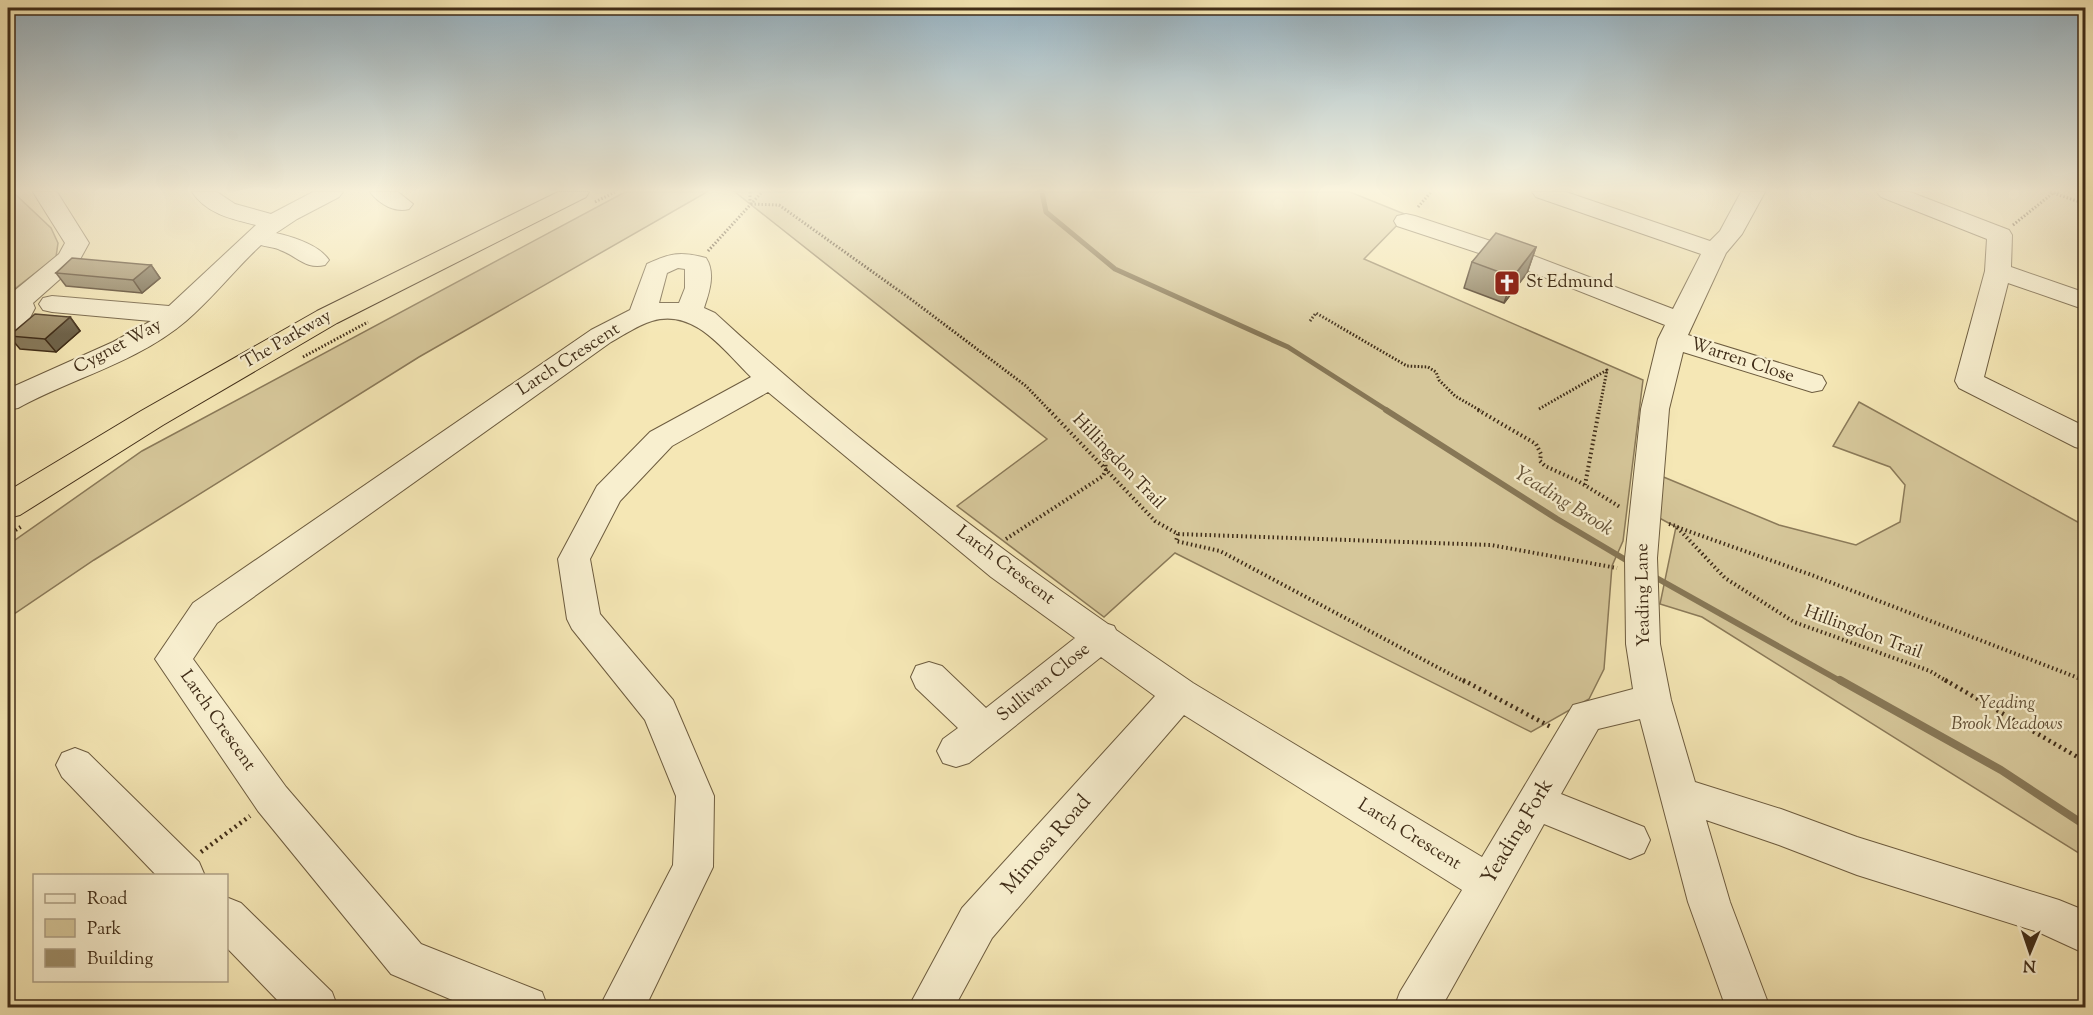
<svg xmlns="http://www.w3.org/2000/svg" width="2093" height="1015" viewBox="0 0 2093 1015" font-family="'Sorts Mill Goudy',serif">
<rect width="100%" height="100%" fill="#f5e7b5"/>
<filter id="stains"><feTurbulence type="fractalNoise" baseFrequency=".00333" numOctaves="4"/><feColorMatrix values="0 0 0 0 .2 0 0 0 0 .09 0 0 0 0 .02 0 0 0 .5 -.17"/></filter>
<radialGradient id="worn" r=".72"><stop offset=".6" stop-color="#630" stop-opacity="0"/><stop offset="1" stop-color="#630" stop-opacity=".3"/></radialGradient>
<path fill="#d6c79a" stroke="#8b7a59" stroke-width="1.5" d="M13 192 51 228 58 243 56 257 8 294V194Z
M625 192H707L419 357 94 560 8 618V545L142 451Z
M735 192H1350L1407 215 1364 259 1643 380 1623 541 1612 566 1604 669 1589 699 1531 732 1175 553 1104 617 957 506 1047 439Z
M1859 402 2085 526V857L1702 617 1660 604 1676 527 1650 513 1649 471 1779 525 1856 545 1900 522 1905 485 1890 467 1833 446Z"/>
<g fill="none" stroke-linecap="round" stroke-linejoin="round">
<path stroke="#877756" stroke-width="5" d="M1042 192 1046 212 1115 269 1288 347 1388 411"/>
<path stroke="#877756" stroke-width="6" d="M1386 410 1557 519 1631 563
M1653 576 1842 682"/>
<path stroke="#877756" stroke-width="8" d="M1840 680 2001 770 2086 826"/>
<defs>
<path id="minor" d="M33 192H57L89 243 78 263 33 303 35 308 18 341 8 344V296L59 254 65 243Z
M192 192H217L235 204 271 214 313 192H343L339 197 297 219 276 233C293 237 318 244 329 260L325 265C306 270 297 256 280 250 275 247 267 247 261 245 235 269 213 298 186 321 138 362 73 378 18 408L8 410V389L113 342 151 321 52 312 43 310 39 304 43 298 52 296 169 306 256 225C231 219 207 214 192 192Z
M370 192H398L413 204 409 209C395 213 379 204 370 192Z
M1532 192H1566L1710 241 1720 231 1741 192H1765L1742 234 1726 253 1688 335 1822 376 1826 383 1822 390 1812 392 1683 352 1669 409 1657 558 1660 644 1671 700 1695 782 1781 809 1857 837 2059 900 2086 911V954L2038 932 1857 875 1779 845 1706 820 1730 902 1770 1008H1726L1688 902 1640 719 1598 729 1561 794 1644 827 1650 840 1644 853 1630 859 1544 824 1441 1008H1394L1400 992 1462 890 1184 715 992 938 954 1008H908L962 908 1155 696 1101 657 969 763 956 767 943 763 937 751 943 739 958 728 916 688 911 677 916 666 929 662 942 666 986 708 1075 638 991 577 768 392 672 446 620 501 590 559 600 614 673 700 714 796 713 867 645 1008H599L673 865 676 796 645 720 572 629 567 619 558 559 597 486 650 432 751 377C724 351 695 308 652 321 638 325 624 335 611 342L217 623 193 659 286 787 421 944 542 992 548 1008H471L391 974 258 811 155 659 193 603 591 330 630 310 647 264C671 253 680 251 706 258 716 273 709 293 704 308L715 313C838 426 971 529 1108 624L1114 626 1116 630 1193 683 1482 857 1573 705 1633 689 1626 644 1625 558 1641 409 1658 339 1665 325 1503 261 1397 226 1394 221 1397 216 1406 214 1415 216 1521 251 1673 309 1701 254 1536 197ZM678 268 685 269V288L679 303H659L667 273Z
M1877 192H1910L2009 230 2012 235 2011 267 2086 293V310L2008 283 1984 377 2086 427V450L2075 447 1959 388 1955 381 1985 271 1987 239 1881 197Z
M75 748 88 753 199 862 205 876H157L62 777 56 765 62 753Z
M226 897 241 903 332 992 338 1008H285L226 947Z"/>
<path id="highway" d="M558 192H589L586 197 337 323 163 425 20 515 8 518V491L141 411 317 311Z"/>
</defs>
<use href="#minor" stroke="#6d5c3f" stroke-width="2"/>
<use href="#highway" stroke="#402d18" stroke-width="2"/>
<path stroke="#402d18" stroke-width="3" stroke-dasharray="1.5 2" stroke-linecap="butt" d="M750 192V203
M2050 192 2086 204
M595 202 615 192
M751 204 779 205 912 300 1026 386 1050 411
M1418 207 1431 192
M2013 225 2053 193 2059 192
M708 251 762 192
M1310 321 1316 313 1407 366 1428 367 1436 372 1439 380 1455 396 1481 411
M303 357 368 322
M1539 409 1607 370 1599 411"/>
<path stroke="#402d18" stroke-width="4" stroke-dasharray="1.5 3" stroke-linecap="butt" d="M1049 410 1155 521 1178 534 1491 545 1617 568
M1478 410 1536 444 1541 454 1540 461 1545 466 1578 481 1620 507
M1585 485 1599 410
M1669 524 1676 526 1725 578 1794 622 1930 671 1948 682
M1677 527 1809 574 2086 681
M1178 534 1176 541 1220 551 1465 682
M8 535 22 526
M1006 539 1103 476 1106 470 1104 450"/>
<path stroke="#402d18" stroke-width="4.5" stroke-dasharray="2 4" stroke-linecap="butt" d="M1463 680 1551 727
M1945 680 2086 762
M2083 680 2086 681
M201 852 250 816"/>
<use href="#minor" fill="#f8efcf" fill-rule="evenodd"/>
<use href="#highway" fill="#f5e7b5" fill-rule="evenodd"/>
</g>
<path fill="#887a5b" stroke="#402d18" stroke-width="1.5" d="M1536 247 1527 273 1504 303 1464 288 1472 262Z
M151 265 160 278 142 293 66 286 56 273Z
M70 317 80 331 56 352 20 349 9 336Z"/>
<path fill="#6f634a" stroke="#402d18" stroke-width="1.5" d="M1536 247 1527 273 1504 303 1513 277Z
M151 265 160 278 142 293 133 280Z
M70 317 80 331 56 352 45 339Z"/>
<path fill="#9e8e6a" stroke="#402d18" stroke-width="1.5" d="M1496 233 1536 247 1513 277 1472 262Z
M72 258 151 265 133 280 56 273Z
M35 314 70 317 45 339 9 336Z"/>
<linearGradient id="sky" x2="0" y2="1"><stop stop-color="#94afbe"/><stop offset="0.57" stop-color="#faf4de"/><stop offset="1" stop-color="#faf4de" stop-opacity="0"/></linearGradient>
<rect width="2093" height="334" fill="url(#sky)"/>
<defs>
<symbol id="church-square" viewBox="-11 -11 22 22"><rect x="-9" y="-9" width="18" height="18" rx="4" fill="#8f2418" stroke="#f8efcf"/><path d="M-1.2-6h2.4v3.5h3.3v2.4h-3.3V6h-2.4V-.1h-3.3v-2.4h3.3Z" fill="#fff"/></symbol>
</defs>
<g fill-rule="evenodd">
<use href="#church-square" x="1492" y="268" width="30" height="30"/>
</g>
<g text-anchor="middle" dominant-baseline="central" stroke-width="4.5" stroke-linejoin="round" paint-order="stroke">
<g font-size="18" fill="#402d18" stroke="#f8efcf" text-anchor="start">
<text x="1526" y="283">St Edmund</text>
</g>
<g font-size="18" fill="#402d18" stroke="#f8efcf">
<text transform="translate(287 340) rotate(-30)">The Parkway</text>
<text transform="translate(118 347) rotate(-28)">Cygnet Way</text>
<text transform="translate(569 360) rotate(-33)">Larch Crescent</text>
<text transform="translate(1742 361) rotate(18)">Warren Close</text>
<text transform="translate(1118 462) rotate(46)">Hillingdon Trail</text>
<text transform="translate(1005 566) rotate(37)">Larch Crescent</text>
<text transform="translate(1644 595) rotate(-91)">Yeading Lane</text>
<text transform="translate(1863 633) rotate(20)">Hillingdon Trail</text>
<text transform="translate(1044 683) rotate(-39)">Sullivan Close</text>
<text transform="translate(217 721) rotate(55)">Larch Crescent</text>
<text transform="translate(1409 835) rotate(32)">Larch Crescent</text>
</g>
<g font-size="18" font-style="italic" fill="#5e4c32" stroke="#f8efcf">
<text x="2007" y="704">Yeading<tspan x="2007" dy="21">Brook Meadows</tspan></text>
</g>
<g font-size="20" font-style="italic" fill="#645237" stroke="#f8efcf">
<text transform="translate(1563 502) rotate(32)">Yeading Brook</text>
</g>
<g font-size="21" fill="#402d18" stroke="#f8efcf">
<text transform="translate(1518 832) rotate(-59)">Yeading Fork</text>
<text transform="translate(1047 845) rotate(-49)">Mimosa Road</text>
</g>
</g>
<rect width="2093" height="1015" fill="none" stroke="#f5e7b5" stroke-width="30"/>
<rect x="9" y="9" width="2075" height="997" fill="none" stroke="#402d18" stroke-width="3"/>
<rect x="15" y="15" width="2063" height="985" fill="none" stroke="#402d18" stroke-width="1.5"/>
<rect x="33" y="874" width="195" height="108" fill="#f8efcf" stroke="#aea186" stroke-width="1.5"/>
<rect x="45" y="894" width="30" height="9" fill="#f8efcf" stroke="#aea186" stroke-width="1.5"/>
<text x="87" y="904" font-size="18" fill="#402d18">Road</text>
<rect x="45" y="919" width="30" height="18" fill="#d6c79a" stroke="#aea186" stroke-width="1.5"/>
<text x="87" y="934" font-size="18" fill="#402d18">Park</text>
<rect x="45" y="949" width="30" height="18" fill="#9e8e6a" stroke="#aea186" stroke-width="1.5"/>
<text x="87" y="964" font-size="18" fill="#402d18">Building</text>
<g transform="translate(2030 952) rotate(182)" stroke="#f8efcf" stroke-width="4.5" paint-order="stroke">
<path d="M0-4.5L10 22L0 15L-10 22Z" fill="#402d18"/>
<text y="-9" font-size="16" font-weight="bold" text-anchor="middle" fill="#402d18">N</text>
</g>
<rect width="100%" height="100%" filter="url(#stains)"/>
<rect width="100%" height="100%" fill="url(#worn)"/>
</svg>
